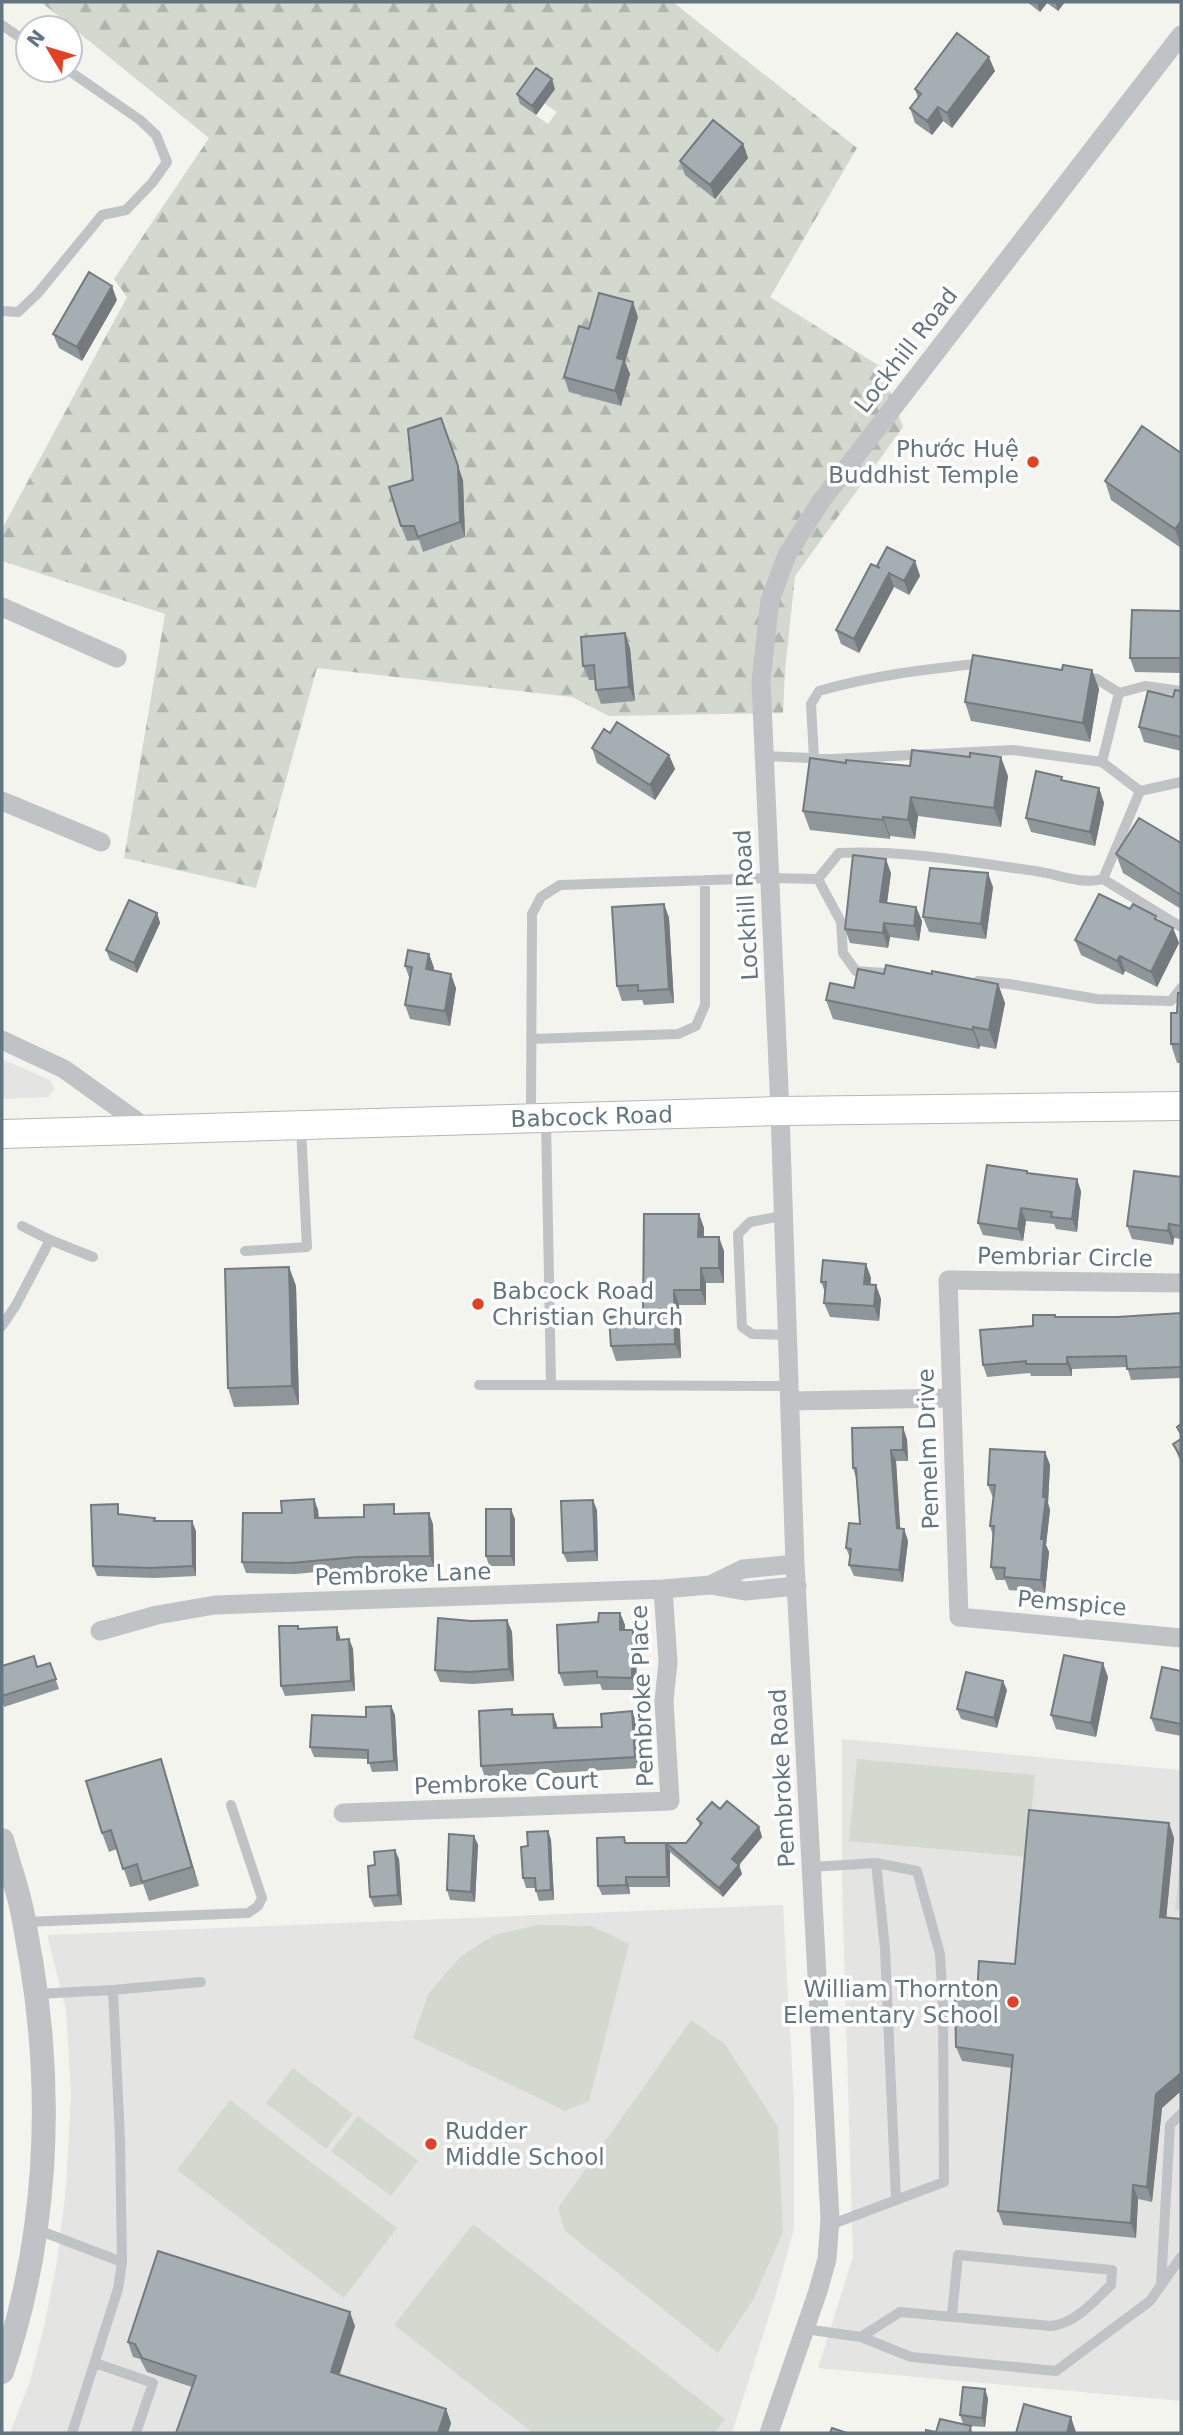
<svg xmlns="http://www.w3.org/2000/svg" width="1183" height="2435" viewBox="0 0 1183 2435" font-family="'DejaVu Sans',sans-serif">
<defs>
<pattern id="forest-firs" width="22" height="20" patternUnits="userSpaceOnUse" patternTransform="scale(1.75)"><rect width="22" height="20" fill="#d3d9cf"/><path d="M5 1l3.5 6h-7zM16 11l3.5 6h-7z" fill="#afb5ad"/></pattern>
</defs>
<rect width="100%" height="100%" fill="#f4f4ef"/>
<path fill="#e4e5e3" d="M2 1059 50 1080 55 1089 48 1097 2 1099Z
M842 1739 1181 1770V2401L818 2368 853 2257 842 1884Z
M783 1905 794 2101V2229L776 2294 732 2433H10L30 2381 45 2322 57 2261 66 2186 71 2095 66 2010 47 1935Z"/>
<path fill="url(#forest-firs)" fill-rule="evenodd" d="M41 2H673L857 148 770 297 881 367 903 427 795 576 785 671 783 713 609 716 572 697 317 668 256 888 124 858 165 614 2 561V529L127 297 114 279 209 138ZM555 89 544 103 557 112 548 124 520 104Z"/>
<path fill="#d3d9cf" d="M857 1759 1035 1775 1027 1857 849 1841Z
M1181 1853V1910H1175Z
M538 1925 592 1926 629 1944 589 2101 565 2111 413 2038 428 1994 460 1957 494 1935Z
M691 2020 725 2044 778 2127 783 2232 753 2300 718 2353 565 2231 558 2208Z
M293 2068 353 2114 326 2149 266 2103Z
M230 2100 397 2228 344 2298 177 2170Z
M358 2116 418 2161 391 2196 331 2151Z
M473 2224 725 2419 715 2433H533L394 2325Z"/>
<g fill="none" stroke-linecap="round" stroke-linejoin="round">
<defs>
<g id="secondary">
<path id="s1" d="M2 1134 780 1111 1181 1106"/>
</g>
</defs>
<use href="#secondary" stroke="#b1b7bb" stroke-width="30"/>
<path stroke="#bfc3c6" stroke-width="10" d="M2 25 28 43
M2 311 18 312 38 293 102 215 126 210 152 183 167 162 156 135 140 120 68 70
M1085 677 1097 679 1119 693
M814 758 811 704 819 691C874 675 928 669 984 663
M1102 762 1119 693 1145 686 1181 691
M1140 791 1181 782
M818 879 841 922 843 953 856 971 897 974
M1103 879 1181 927
M978 981 1009 984 1097 999 1171 1001 1181 988
M532 1039 678 1034 696 1026 705 1005V880
M531 1116 532 914 541 897 560 885 769 878 818 879 839 853C904 850 970 862 1035 871 1058 874 1081 885 1103 879L1140 791 1102 762 1013 750 833 759 764 756
M546 1121 551 1385 790 1386
M782 1216 750 1222 738 1234 742 1327 752 1334 788 1335
M50 1240 93 1257
M245 1251 307 1247 301 1128
M2 1326 16 1305 50 1240 22 1226
M479 1385H551
M876 1863 917 1871 940 1954 943 2006 944 2182 896 2200
M811 1867 876 1863 885 1948 896 2200 830 2225
M25 1922 248 1913 258 1906 262 1898 231 1805
M113 1990 201 1982
M36 1994 113 1990 120 2139 122 2262 118 2289 72 2433
M38 2230 122 2262
M1161 2285 1170 2125 1181 2114
M805 2329 861 2337 900 2312 1051 2326C1076 2323 1093 2302 1111 2285L1112 2270 958 2255 952 2315
M861 2337 911 2357 1056 2371 1150 2301 1181 2257
M95 2363 153 2383 136 2433"/>
<path stroke="#bfc3c6" stroke-width="19" d="M2 607 117 658
M2 801 101 842
M2 1040 64 1069 149 1130
M1181 1283 948 1280 959 1617 1181 1638
M791 1401 951 1398
M710 1585 743 1569 795 1564
M100 1631 157 1615 215 1605 663 1589 710 1585 745 1591 797 1586
M343 1813 670 1801 664 1701 668 1662 663 1589
M769 2433 818 2291 827 2259 830 2219 795 1564 780 1111 761 681 770 600 787 555 821 501 1181 35"/>
<path stroke="#bfc3c6" stroke-width="24" d="M2 1840C8 1861 15 1881 20 1902 25 1921 27 1941 31 1960 54 2097 47 2240 2 2372"/>
<use href="#secondary" stroke="#fff" stroke-width="28"/>
</g>
<path fill="#8e9699" d="M1027 2H1065L1058 11 1047 3 1040 12Z
M995 71 952 128 943 121 932 135 915 123 910 108 918 98 915 89Z
M555 89 536 115 520 104 517 94Z
M743 144 748 158 715 199 685 175 680 161Z
M117 300 82 361 59 348 53 334Z
M638 317 625 362 630 374 621 406 569 392 564 377 589 329Z
M1181 453V548L1111 500 1105 481Z
M463 480 465 537 423 552 419 540 407 541 401 526Z
M915 561 920 576 909 595 894 587 859 653 841 644 836 630 877 566Z
M1181 611V673L1135 672 1130 658Z
M630 648 635 701 601 704 596 690 595 680H589L583 666Z
M1062 670H1092L1099 689 1090 742 971 721 965 702Z
M1181 691V751L1144 742 1139 727 1173 697Z
M610 733 669 755 675 769 655 800 597 763 592 748Z
M846 763 1008 776 1001 827 918 816 915 839 890 836V839L810 830 803 811Z
M1063 781 1099 788 1104 803 1095 846 1031 832 1026 818Z
M1181 843V909L1123 873 1116 854Z
M891 873 887 903 916 907 922 921 919 941 890 937 888 948 850 943 845 929Z
M993 887 986 939 929 932 923 917Z
M664 904 669 918 674 1003 644 1005 642 1000 622 1001 617 986Z
M1130 909 1173 928 1179 943 1157 987 1125 971 1123 975 1081 955 1075 940Z
M157 913 160 923 137 973 110 960 106 950Z
M429 954 434 968V971L456 988 450 1026 410 1019 405 1005 410 980 405 966Z
M884 974H932L998 984 1005 1003 996 1049 980 1046 979 1049 833 1019 826 1000Z
M1181 993V1063H1177L1171 1044Z
M1028 1173 1081 1191 1077 1232 1056 1229 1054 1224 1026 1221 1023 1241 983 1235 978 1223Z
M1181 1177V1239L1174 1238 1173 1245 1132 1239 1127 1226Z
M699 1214 704 1228V1237L724 1251V1283H706V1305H679L681 1358 616 1361 611 1346 643 1315Z
M866 1264 871 1278 870 1285H876L881 1299 879 1321 830 1317 824 1303 825 1292 821 1282Z
M289 1267 296 1286 299 1405 234 1407 228 1388Z
M1181 1313V1378L1131 1380 1127 1367 1072 1369V1376H1031L1030 1373 987 1377 983 1365 1033 1326 1055 1315 1056 1317H1117Z
M907 1439 908 1461H896L900 1529H904L908 1541 903 1582 854 1576 849 1565 850 1558 846 1548 860 1524 856 1478 853 1468Z
M1181 1439V1463L1173 1444Z
M1045 1452 1050 1465 1048 1503 1050 1510 1046 1545 1049 1552 1045 1593 1009 1590 1005 1580H996L991 1567 993 1536 990 1526 993 1498 988 1485Z
M314 1499 318 1510 319 1518 364 1517 397 1514 433 1524 434 1567 361 1568 295 1574 246 1573 242 1562 282 1513Z
M597 1510 598 1561 567 1562 563 1553Z
M121 1515 155 1518 156 1521 196 1531V1576L154 1578 97 1576 93 1566Z
M515 1519V1566H489L486 1556Z
M620 1613 625 1625 624 1630H633L637 1643 636 1690H602L600 1684 564 1686 559 1673 598 1622Z
M507 1620 512 1632 514 1681 473 1684 440 1682 435 1670 471 1621Z
M298 1626 299 1629 340 1637V1639H349L353 1649 355 1691 285 1696 281 1686Z
M50 1663 59 1689 4 1707 2 1701V1666L38 1667Z
M1181 1671V1736L1156 1731 1151 1718Z
M1108 1677 1096 1737 1056 1729 1051 1715Z
M1007 1690 997 1728 961 1719 957 1709Z
M391 1706 395 1715 398 1771 372 1772 368 1759 314 1757 310 1747 366 1717Z
M512 1709 514 1715 553 1714 557 1728 602 1727 632 1711 636 1722 639 1768 485 1777 481 1766Z
M167 1778 199 1886 149 1901 143 1884 130 1887 117 1849 109 1852 102 1833Z
M720 1809 759 1827 762 1837 739 1865 742 1874 723 1897 670 1852 666 1843H686L700 1826 697 1819Z
M1169 1823 1174 1838 1166 1918 1181 1919V2091L1162 2108 1152 2202 1138 2199 1136 2238 1003 2225 998 2211 1012 2068 962 2061 956 2047 977 1995 1015 1964Z
M548 1831 551 1840 554 1900 539 1901 535 1888H526L523 1878 528 1846Z
M474 1836 478 1845 475 1902 450 1900 447 1890Z
M624 1837 626 1843H666L670 1852V1887H629L630 1894 602 1895 598 1886Z
M399 1859 402 1905 374 1907 370 1897 375 1865Z
M355 2326 339 2375 446 2409 451 2423 448 2433H176L192 2387 147 2372 140 2359 133 2357 128 2342Z
M985 2389 988 2399 985 2427 970 2426 973 2433H926L936 2432 963 2424 960 2415Z"/>
<path fill="#747a7d" d="M1037 2H1047V3L1040 12Z
M1055 2H1065L1058 11Z
M989 57 995 71 952 128 947 113Z
M552 79 555 89 536 115 532 106Z
M938 107 943 121 932 135 927 121Z
M743 144 748 158 715 199 710 185Z
M112 286 117 300 82 361 77 347Z
M633 302 638 317 625 362 630 374 621 406 615 391 617 358Z
M441 418 463 480 465 537 460 522Z
M1181 521V546L1175 529Z
M915 561 920 576 909 595 904 581Z
M889 573 894 587 859 653 854 639Z
M625 633 630 648 635 701 629 687Z
M1092 670 1099 689 1090 742 1083 723Z
M669 755 675 769 655 800 650 785Z
M1001 757 1008 776 1001 827 994 808Z
M1099 788 1104 803 1095 846 1090 832Z
M911 797 918 816 915 839 908 820Z
M883 817 890 836V839L883 820Z
M886 859 891 873 885 917 880 902Z
M988 873 993 887 986 939 981 924Z
M664 904 669 918 674 1003 669 989Z
M916 907 922 921 919 941 914 926Z
M157 913 160 923 137 973 134 963Z
M884 923 890 937 888 948 883 933Z
M1173 928 1179 943 1157 987 1151 972Z
M429 954 434 968 431 984 426 969Z
M1120 956 1125 971 1123 975 1117 961Z
M451 974 456 988 450 1026 445 1011Z
M998 984 1005 1003 996 1049 989 1030Z
M973 1027 980 1046 979 1049 973 1030Z
M1077 1179 1081 1191 1077 1232 1072 1219Z
M1021 1208 1026 1221 1023 1241 1018 1229Z
M699 1214 704 1228 703 1251 698 1237Z
M1169 1224 1174 1238 1173 1245 1168 1231Z
M719 1237 724 1251V1283L719 1268Z
M866 1264 871 1278 869 1298 864 1284Z
M289 1267 296 1286 299 1405 292 1386Z
M701 1268 706 1283V1305L701 1290Z
M876 1285 881 1299 879 1321 874 1306Z
M674 1290 679 1305 681 1358 675 1344Z
M1067 1357 1072 1369V1376L1067 1364Z
M903 1427 907 1439 908 1461 903 1450Z
M891 1450 896 1461 901 1540 897 1528Z
M1045 1452 1050 1465 1048 1503 1050 1510 1046 1545 1049 1552 1045 1593 1041 1580V1539Z
M314 1499 318 1510 319 1529 315 1518Z
M593 1500 597 1510 598 1561 595 1551Z
M511 1509 515 1519V1566L511 1556Z
M429 1513 433 1524 434 1567 430 1556Z
M192 1521 196 1531V1576L193 1566Z
M904 1529 908 1541 903 1582 899 1570Z
M620 1613 625 1625 624 1642 620 1630Z
M507 1620 512 1632 514 1681 509 1669Z
M337 1627 340 1637 341 1649 337 1640Z
M633 1630 637 1643 636 1690 632 1678Z
M349 1639 353 1649 355 1691 351 1681Z
M1103 1663 1108 1677 1096 1737 1091 1723Z
M1003 1681 1007 1690 997 1728 994 1718Z
M391 1706 395 1715 398 1771 394 1761Z
M632 1711 636 1722 639 1768 635 1757Z
M553 1714 557 1725 558 1739 554 1728Z
M161 1759 167 1778 199 1886 192 1867Z
M1169 1823 1174 1838 1165 1931 1160 1917Z
M759 1827 762 1837 739 1865 742 1874 723 1897 719 1888 732 1859Z
M548 1831 551 1840 554 1900 551 1890Z
M474 1836 478 1845 475 1902 471 1892Z
M666 1843 670 1852V1887L667 1877Z
M395 1850 399 1859 402 1905 398 1895Z
M626 1877 629 1887 630 1894 626 1885Z
M1181 2073V2091L1162 2108 1152 2202 1147 2187 1156 2094Z
M1133 2185 1138 2199 1136 2238 1131 2223Z
M350 2312 355 2326 336 2386 331 2372Z
M985 2389 988 2399 985 2427 982 2418Z
M446 2409 451 2423 448 2433H438Z
M1071 2417 1076 2432V2433H1067Z"/>
<path fill="#a5aeb2" stroke="#747a7d" stroke-width="2" d="M957 33 989 57 947 113 938 107 927 121 910 108 921 94 915 89Z
M536 68 552 79 532 106 517 94Z
M713 120 743 144 710 185 680 161Z
M89 272 112 286 77 347 53 334Z
M599 293 633 302 617 358 624 360 615 391 564 377 579 326 589 329Z
M441 418 458 466 460 522 418 537 414 526H401L389 487 413 480 408 429Z
M1142 426 1181 453V521L1175 529 1105 481Z
M887 547 915 561 904 581 889 573 854 639 836 630 871 564 880 568 877 566Z
M1132 610 1181 611V658H1130Z
M625 633 629 687 596 690 594 665 583 666 581 637Z
M973 655 1062 670 1063 665 1092 670 1083 723 965 702Z
M1175 690 1181 691V737L1139 727 1148 691 1173 697Z
M617 722 669 755 650 785 592 748 604 729 610 733Z
M912 750 970 757V753L1001 757 994 808 911 797 908 820 883 817V820L803 811 810 758 846 763V760L910 766Z
M1036 771 1062 777 1061 780 1099 788 1090 832 1026 818Z
M1139 818 1181 843V895L1116 854Z
M853 855 886 859 880 902 916 907 914 926 884 923 883 933 845 929Z
M930 868 988 873 981 924 923 917Z
M1099 894 1130 909 1133 904 1156 916 1155 919 1173 928 1151 972 1120 956 1117 961 1075 940Z
M129 900 157 913 134 963 106 950Z
M664 904 669 989 638 991V985L617 986 612 907Z
M408 950 429 954 426 969 451 974 445 1011 405 1005 412 967 405 966Z
M886 965 932 974V971L998 984 989 1030 973 1027V1030L826 1000 830 983 854 988 858 969 884 974Z
M1178 993H1181V1044H1171V1013H1177Z
M987 1165 1027 1171V1173L1077 1179 1072 1219 1051 1217 1052 1212 1021 1208 1018 1229 978 1223Z
M1134 1171 1181 1177V1226L1169 1224 1168 1231 1127 1226Z
M644 1214H699L698 1237H719V1268H701V1290H674L675 1344 611 1346 609 1317 643 1315Z
M823 1260 866 1264 864 1284 876 1285 874 1306 824 1303 826 1282H821Z
M289 1267 292 1386 228 1388 225 1269Z
M1181 1313V1367L1127 1369 1126 1356 1067 1357V1364H1026V1361L983 1365 980 1330 1033 1326V1315H1055V1317H1117Z
M1181 1424V1434L1177 1427Z
M903 1427V1450H891L897 1528 904 1529 899 1570 849 1565 851 1549 846 1548 849 1523 860 1524 856 1468H853L852 1428Z
M1181 1439V1457L1173 1444Z
M990 1449 1045 1452 1043 1497H1046L1041 1539H1044L1041 1580 1004 1577 1005 1568 991 1567 994 1526H990L995 1485H988Z
M314 1499 315 1518 364 1517V1505L394 1504V1514L429 1513 430 1556 357 1557 291 1563 242 1562 243 1513H282L281 1501Z
M593 1500 595 1551 563 1553 561 1501Z
M118 1504V1514L155 1518 154 1521H192L193 1566 150 1568 93 1566 91 1505Z
M486 1509H511V1556H486Z
M599 1613H620V1630H633L632 1678 597 1677V1671L559 1673 557 1625 598 1622Z
M438 1618 471 1621 507 1620 509 1669 469 1672 435 1670Z
M279 1626H298V1629L337 1627V1640L349 1639 351 1681 281 1686Z
M1064 1655 1103 1663 1091 1723 1051 1715Z
M34 1656 37 1667 50 1663 56 1679 2 1696V1666Z
M1162 1667 1181 1671V1724L1151 1718Z
M966 1672 1003 1681 994 1718 957 1709Z
M391 1706 394 1761 368 1763V1750L310 1747 312 1715 366 1717V1707Z
M512 1709V1715L553 1714 554 1728 602 1727 601 1714 632 1711 635 1757 481 1766 479 1711Z
M161 1759 192 1867 142 1882 137 1864 123 1869 111 1830 102 1833 86 1781Z
M727 1801 759 1827 732 1859 739 1865 719 1888 666 1843H686L702 1823 697 1819 712 1802 720 1809Z
M1029 1810 1169 1823 1160 1917 1181 1919V2073L1156 2094 1147 2187 1133 2185 1131 2223 998 2211 1013 2055 956 2047 955 1996 977 1995 979 1961 1015 1964Z
M548 1831 551 1890 536 1891 535 1878H523L521 1847 528 1846 527 1832Z
M449 1834 474 1836 471 1892 447 1890Z
M624 1837 625 1843H666L667 1877H626V1885L598 1886 597 1838Z
M395 1850 398 1895 370 1897 368 1866 375 1865 374 1852Z
M158 2251 350 2312 331 2372 446 2409 438 2433H176L196 2376 142 2358 135 2344 128 2342Z
M963 2387 985 2389 982 2418 960 2415Z
M1024 2404 1071 2417 1067 2433H1016Z
M940 2419 971 2426 969 2433H926V2430L936 2432Z
M832 2428 847 2433H830Z"/>
<g fill="#e34121" stroke="#fff" stroke-width="2.5">
<circle cx="1033" cy="462" r="7"/>
<circle cx="478" cy="1304" r="7"/>
<circle cx="1013" cy="2002" r="7"/>
<circle cx="431" cy="2144" r="7"/>
</g>
<g text-anchor="middle" dominant-baseline="central" stroke-width="7" stroke-linejoin="round" paint-order="stroke">
<g font-size="23" fill="#637581" stroke="#fff">
<text transform="translate(906 350) rotate(-52)">Lockhill Road</text>
<text transform="translate(746 905) rotate(-93)">Lockhill Road</text>
<text stroke="none"><textPath href="#s1" startOffset="590">Babcock Road</textPath></text>
<text transform="translate(1065 1257) rotate(1)">Pembriar Circle</text>
<text transform="translate(928 1449) rotate(-92)">Pemelm Drive</text>
<text transform="translate(403 1574) rotate(-2)">Pembroke Lane</text>
<text transform="translate(1072 1603) rotate(5)">Pemspice</text>
<text transform="translate(642 1696) rotate(-92)">Pembroke Place</text>
<text transform="translate(782 1778) rotate(-93)">Pembroke Road</text>
<text transform="translate(506 1783) rotate(-2)">Pembroke Court</text>
</g>
<g font-size="23" fill="#637581" stroke="#fff" text-anchor="end">
<text x="1019" y="449">Phước Huệ<tspan x="1019" dy="26">Buddhist Temple</tspan></text>
<text x="492" y="1291" text-anchor="start">Babcock Road<tspan x="492" dy="26">Christian Church</tspan></text>
<text x="999" y="1989">William Thornton<tspan x="999" dy="26">Elementary School</tspan></text>
<text x="445" y="2131" text-anchor="start">Rudder<tspan x="445" dy="26">Middle School</tspan></text>
</g>
</g>
<rect width="1183" height="2435" fill="none" stroke="#637581" stroke-width="7"/>
<g transform="translate(49 49) rotate(308)"><circle r="33" fill="#ffffff" stroke="#c1c8cd" stroke-width="2"/>
<path d="M0-5L12 26L0 18L-12 26Z" fill="#e34121"/>
<text y="-10" font-size="19" font-weight="bold" text-anchor="middle" fill="#637581">N</text>
</g>
</svg>
